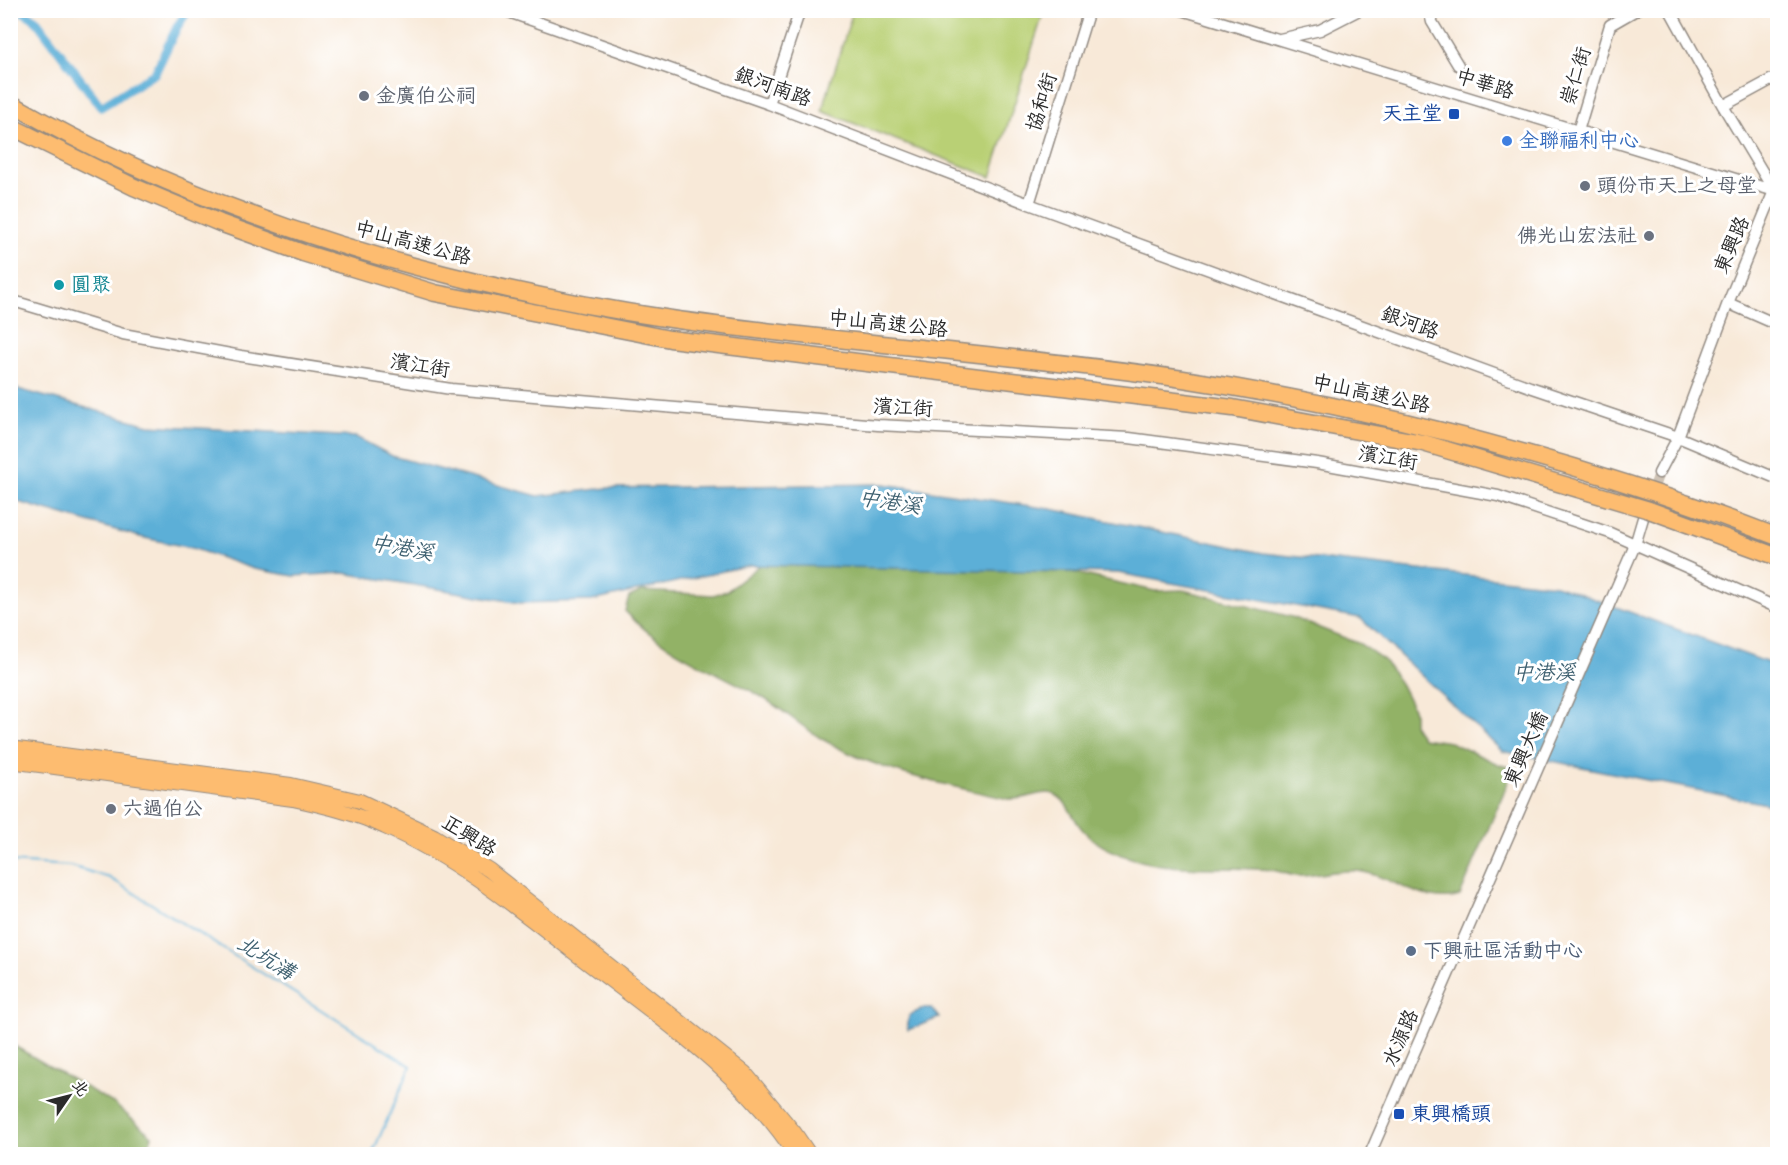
<svg xmlns="http://www.w3.org/2000/svg" width="1788" height="1165" viewBox="0 0 1788 1165" font-family="'Architects Daughter','LXGW WenKai TC',sans-serif">
<rect width="100%" height="100%" fill="#fff"/>
<filter id="ink" filterUnits="userSpaceOnUse"><feTurbulence type="fractalNoise" baseFrequency=".0167" numOctaves="2"/><feDisplacementMap in="SourceGraphic" scale="12" xChannelSelector="R" yChannelSelector="G"/><feConvolveMatrix kernelMatrix="1 2 1 2 8 2 1 2 1" color-interpolation-filters="sRGB"/></filter>
<filter id="wash" filterUnits="userSpaceOnUse"><feTurbulence type="fractalNoise" baseFrequency=".008" numOctaves="4" result="noise"/><feDisplacementMap in="SourceGraphic" scale="24" xChannelSelector="R" yChannelSelector="G"/><feGaussianBlur stdDeviation="1.35" result="paint"/><feColorMatrix in="noise" values="0 0 0 0 0 0 0 0 0 0 0 0 0 0 0 0 0 1.4 0 .05"/><feComposite in="paint" operator="in"/></filter>
<g filter="url(#wash)">
<rect width="100%" height="100%" fill="#f8e9d8"/>
<path fill="#b9d075" stroke="#727e50" stroke-width="1.5" d="M853 11H1044L991 177 822 111Z"/>
<path fill="#92b266" stroke="#5e6e48" stroke-width="1.5" d="M785 557 1071 572 1155 591 1183 590 1292 617 1360 644 1384 660 1401 685 1414 711V726L1422 738 1450 742 1500 765 1514 768 1460 896C1424 907 1392 875 1357 871 1339 869 1320 875 1302 876 1292 877 1281 871 1271 870 1225 865 1176 873 1131 858 1114 853 1096 844 1084 831 1072 820 1067 794 1048 793 1034 793 1024 800 1008 799 943 784 880 773 822 739 799 725 779 706 755 693 710 669 660 649 625 611L629 597 642 591 713 595 727 591 760 565Z
M11 1044 113 1103 152 1136 146 1154H11Z"/>
<path fill="#5bafd7" stroke="#436d81" stroke-width="1.5" d="M10 387 149 425 356 437 392 456 538 496 607 488 884 484 1051 509 1263 553 1556 585 1777 666V806L1502 751 1360 618 1118 573 750 565 592 601 520 603 344 573 294 576 254 569 192 548 140 537 11 500Z
M924 1008H931L939 1018 908 1030 907 1023 910 1015Z"/>
<g fill="none" stroke-linecap="round" stroke-linejoin="round">
<path stroke="#5bafd7" stroke-width="2" d="M10 862 71 866 110 878 411 1066 372 1154"/>
<path stroke="#5bafd7" stroke-width="9" d="M20 10 35 19 101 107 155 73 177 27 188 10"/>
</g>
</g>
<g filter="url(#ink)">
<g fill="none" stroke-linecap="round" stroke-linejoin="round">
<path stroke="#cfc3b5" stroke-width="10" stroke-dasharray="10 5" stroke-linecap="butt" d="M1644 515 1659 473"/>
<defs>
<path id="minor" d="M503 10 769 104 1029 204 1530 387 1678 437 1778 479
M1182 10 1778 192
M1429 10 1432 22 1458 65
M1670 10 1723 106 1774 191
M1280 39 1320 30 1359 10
M769 104 800 10
M1723 106 1778 76
M1578 131 1610 25 1636 10
M1029 204 1089 10
M10 300 123 334 241 356 451 389 878 425 1129 438 1317 463 1498 496 1610 533 1778 608
M1728 303 1778 325
M1659 473 1678 437 1728 303 1774 191
M1370 1154 1635 545 1643 518"/>
<path id="major" d="M10 748 291 785 360 801 434 836 489 870 745 1073 794 1132 809 1154
M10 761 293 799C325 806 355 813 385 827 458 859 522 912 585 961 660 1018 743 1074 795 1154"/>
</defs>
<use href="#minor" stroke="#928a82" stroke-width="13"/>
<use href="#major" stroke="#928a82" stroke-width="16"/>
<use href="#minor" stroke="#fff" stroke-width="10"/>
<use href="#major" stroke="#fdbc70" stroke-width="14"/>
<defs>
<path id="highway-bridge" d="M10 103C213 219 442 285 671 319 841 343 1013 354 1183 379 1386 410 1586 463 1778 537
M10 126 134 187 220 223 303 253 435 293 670 339 1233 408 1423 443 1649 510 1778 557"/>
</defs>
<use href="#highway-bridge" stroke="#928a82" stroke-width="19" stroke-linecap="butt"/>
<use href="#highway-bridge" stroke="#fdbc70" stroke-width="16"/>
</g>
</g>
<g fill="#6b7280" stroke="#fff" stroke-width="2">
<circle cx="364" cy="96" r="6"/>
<circle cx="1585" cy="186" r="6"/>
<circle cx="1649" cy="236" r="6"/>
<circle cx="111" cy="809" r="6"/>
</g>
<g fill="#1a4fb4" stroke="#fff" stroke-width="2">
<rect x="1448" y="108" width="12" height="12" rx="3"/>
<rect x="1393" y="1108" width="12" height="12" rx="3"/>
</g>
<circle fill="#3f7fe0" stroke="#fff" stroke-width="2" cx="1507" cy="141" r="6"/>
<circle fill="#0f9aa8" stroke="#fff" stroke-width="2" cx="59" cy="285" r="6"/>
<circle fill="#5c6f8a" stroke="#fff" stroke-width="2" cx="1411" cy="951" r="6"/>
<g text-anchor="middle" dominant-baseline="central" stroke-width="6" stroke-linejoin="round" paint-order="stroke">
<g font-size="20" fill="#2b2b2b" stroke="#fff">
<text transform="translate(1576 76) rotate(-73)">崇仁街</text>
<text transform="translate(1485 84) rotate(17)">中華路</text>
<text transform="translate(773 87) rotate(20)">銀河南路</text>
<text transform="translate(1042 102) rotate(-73)">協和街</text>
<text transform="translate(413 243) rotate(15)">中山高速公路</text>
<text transform="translate(1732 245) rotate(-67)">東興路</text>
<text transform="translate(1410 323) rotate(20)">銀河路</text>
<text transform="translate(888 324) rotate(6)">中山高速公路</text>
<text transform="translate(420 366) rotate(9)">濱江街</text>
<text transform="translate(1371 394) rotate(12)">中山高速公路</text>
<text transform="translate(903 408) rotate(3)">濱江街</text>
<text transform="translate(1388 458) rotate(10)">濱江街</text>
<text transform="translate(1526 749) rotate(-66)">東興大橋</text>
<text transform="translate(469 836) rotate(32)">正興路</text>
<text transform="translate(1401 1038) rotate(-67)">水源路</text>
</g>
<g font-size="20" fill="#5b616d" stroke="#fff" text-anchor="start">
<text x="376" y="96">金廣伯公祠</text>
<text x="1597" y="186">頭份市天上之母堂</text>
<text x="1637" y="236" text-anchor="end">佛光山宏法社</text>
<text x="123" y="809">六過伯公</text>
</g>
<g font-size="20" fill="#164399" stroke="#fff" text-anchor="end">
<text x="1442" y="114">天主堂</text>
<text x="1411" y="1114" text-anchor="start">東興橋頭</text>
</g>
<g font-size="20" fill="#366cbe" stroke="#fff" text-anchor="start">
<text x="1519" y="141">全聯福利中心</text>
</g>
<g font-size="20" fill="#0d838f" stroke="#fff" text-anchor="start">
<text x="71" y="285">圓聚</text>
</g>
<g font-size="20" fill="#4e5e75" stroke="#fff" text-anchor="start">
<text x="1423" y="951">下興社區活動中心</text>
</g>
<g font-size="21" font-style="italic" fill="#3e6070" stroke="#fff">
<text transform="translate(890 502) rotate(9)">中港溪</text>
<text transform="translate(402 548) rotate(10)">中港溪</text>
<text x="1544" y="672">中港溪</text>
<text transform="translate(266 958) rotate(32)">北坑溝</text>
</g>
</g>
<rect width="1788" height="1165" fill="none" stroke="#fff" stroke-width="36"/>
<g transform="translate(69 1096) rotate(55)" stroke="#ffffff" stroke-width="4.5" paint-order="stroke">
<path d="M0-4.5L10 22L0 15L-10 22Z" fill="#2b2b2b"/>
<text y="-9" font-size="16" font-weight="bold" text-anchor="middle" fill="#2b2b2b">北</text>
</g>
</svg>
